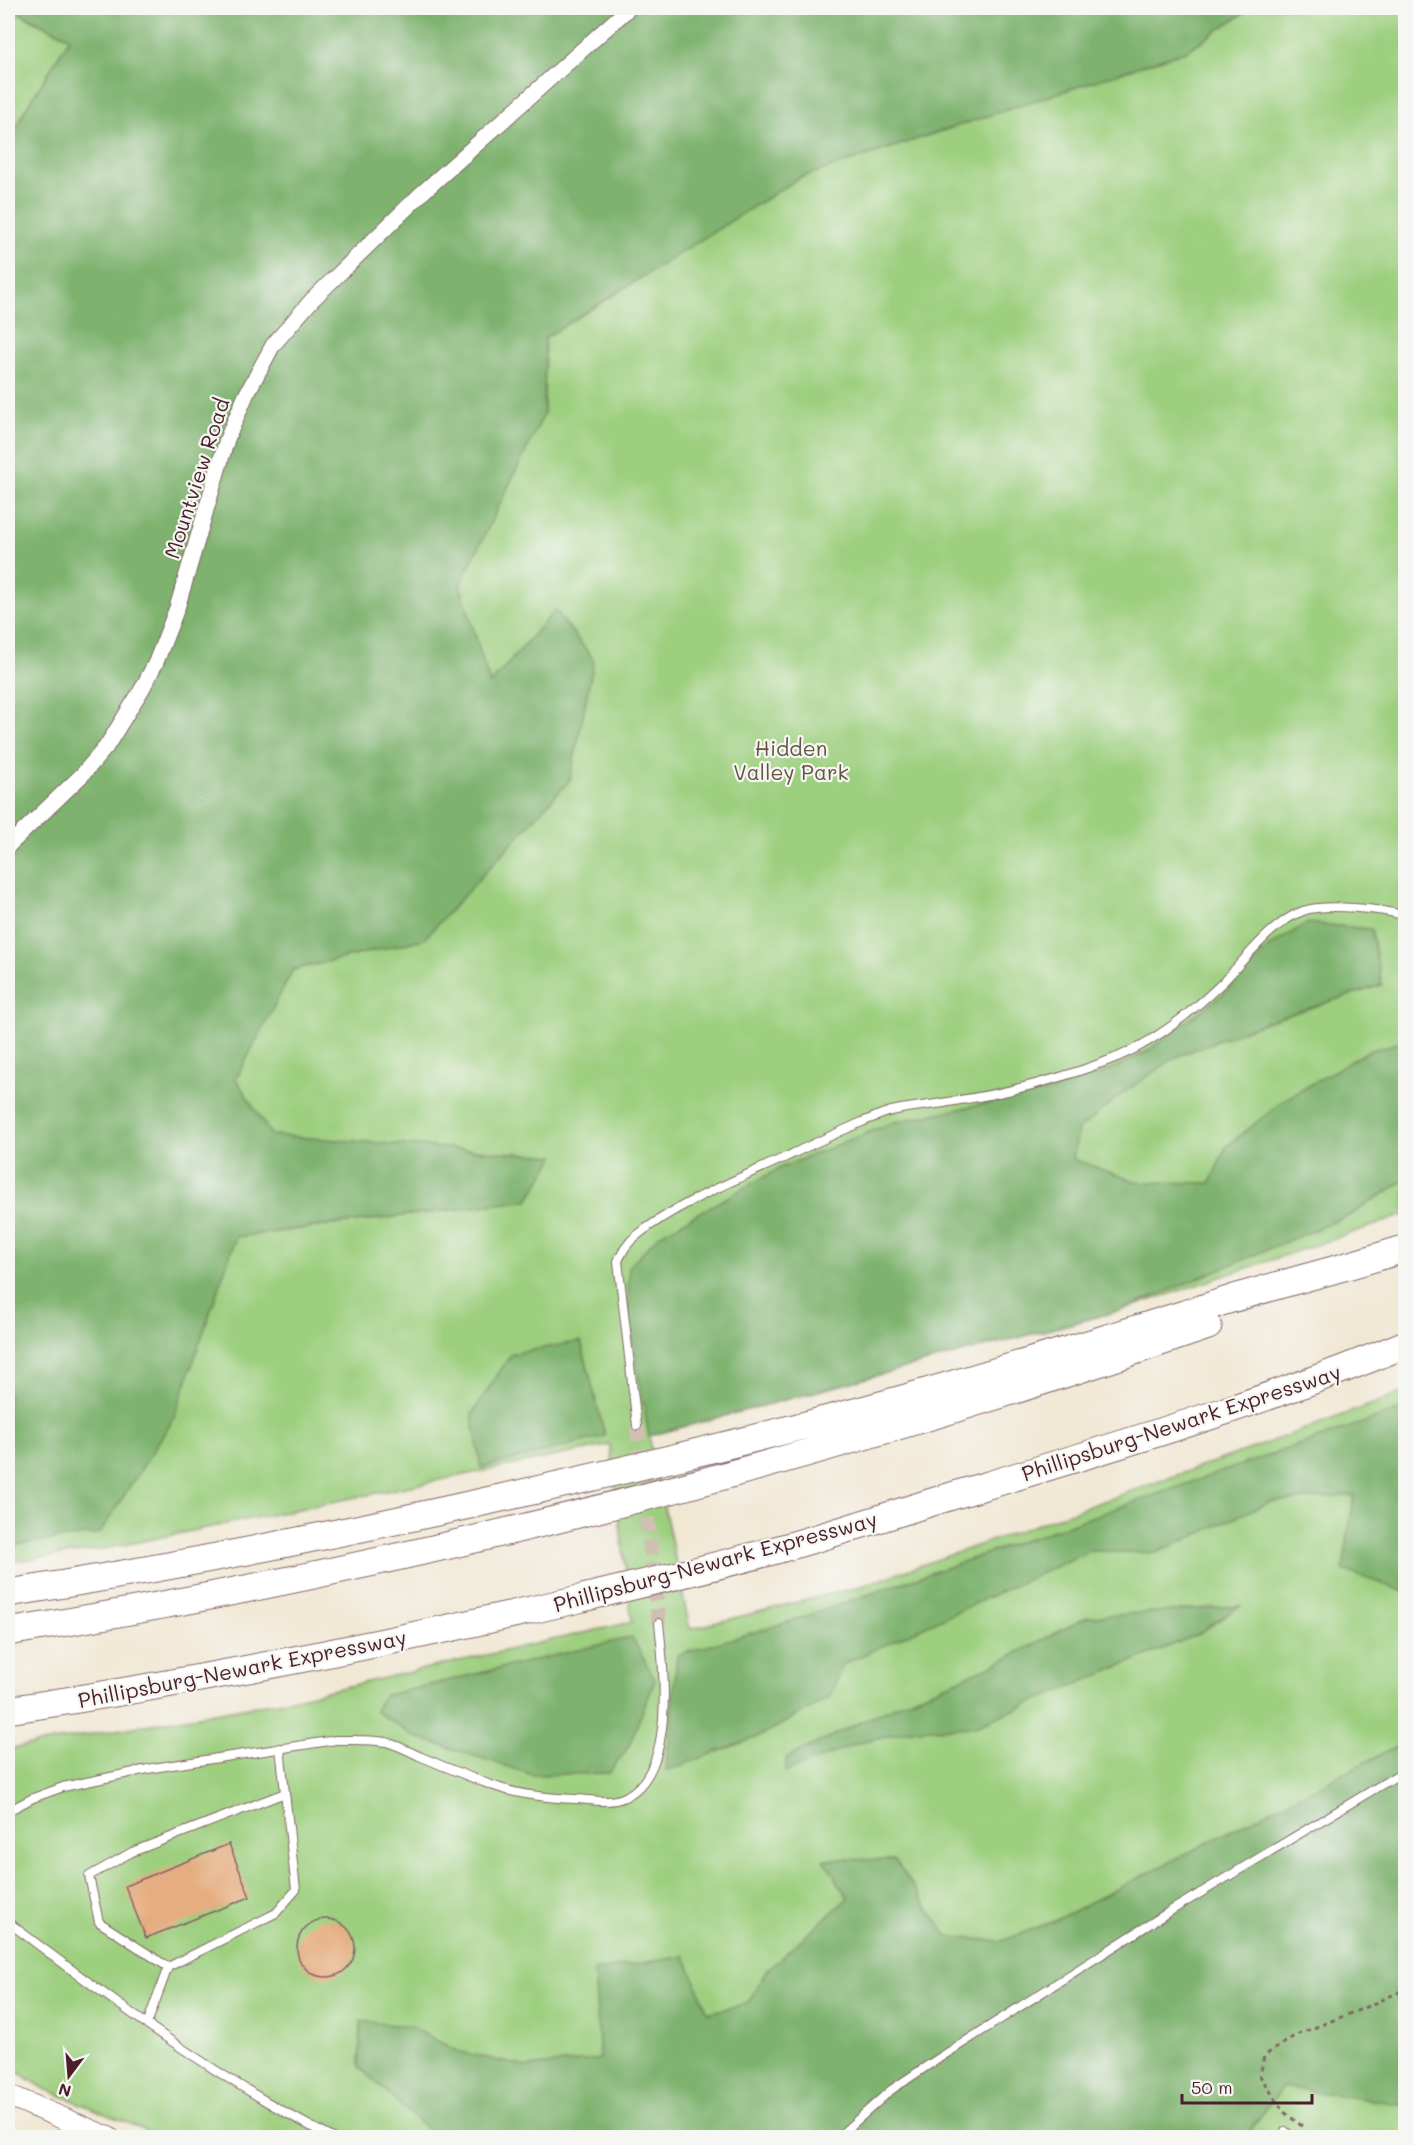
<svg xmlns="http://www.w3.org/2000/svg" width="1413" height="2145" viewBox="0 0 1413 2145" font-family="Mali,sans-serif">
<rect width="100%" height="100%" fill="#f6f6f2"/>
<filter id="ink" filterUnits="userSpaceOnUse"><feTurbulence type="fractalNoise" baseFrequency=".0167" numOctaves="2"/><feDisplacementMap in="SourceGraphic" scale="12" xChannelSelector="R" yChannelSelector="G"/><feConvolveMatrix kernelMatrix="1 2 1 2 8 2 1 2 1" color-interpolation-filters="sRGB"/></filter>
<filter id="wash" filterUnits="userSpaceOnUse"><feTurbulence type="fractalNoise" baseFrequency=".008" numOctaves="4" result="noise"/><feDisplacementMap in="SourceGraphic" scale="24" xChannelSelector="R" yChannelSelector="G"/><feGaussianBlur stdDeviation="1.35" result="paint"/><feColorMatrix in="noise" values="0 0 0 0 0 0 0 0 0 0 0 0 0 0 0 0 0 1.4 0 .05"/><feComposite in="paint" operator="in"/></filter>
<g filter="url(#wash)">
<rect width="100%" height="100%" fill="#f1e8d4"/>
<path fill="#9dcf7f" stroke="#747755" stroke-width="1.5" d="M8 8 70 38 25 110 8 146Z
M648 8H1405V1215L1122 1310 649 1436 690 1629 862 1586 1242 1452 1405 1392V2137H162L45 2089 8 2066V1749L278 1702 632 1622 610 1445 104 1549 8 1562V863Z"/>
<path fill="#7eb26e" stroke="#64684c" stroke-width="1.5" d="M10 8H1252L1186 51 799 178 545 338 544 414 460 585 490 684 555 610 594 660 570 780 424 939 293 970 236 1079 271 1135 555 1156 528 1200 236 1237 174 1418 100 1533 8 1546V146L25 110 70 38Z
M1307 923 1371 929 1382 985 1266 1022 1178 1056 1124 1092 1078 1130 1073 1159 1137 1182 1210 1183 1226 1147 1284 1100 1368 1051 1405 1041V1180L1350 1215 1122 1310 649 1436 628 1314 629 1266 659 1235 780 1168 894 1122 1053 1090 1107 1071 1146 1052 1223 994 1269 947Z
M581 1341 605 1436 481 1468 472 1414 511 1354Z
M1405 1408V1592L1343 1570 1354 1495 1270 1502 1156 1553 1089 1551 843 1664 829 1698 760 1736 666 1771 677 1655 798 1619Z
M1240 1606 1196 1635 973 1727 911 1730 861 1742 786 1772V1758L899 1704 987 1668 1087 1617Z
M632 1637 655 1680 628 1748 609 1773 533 1775 416 1737 375 1711 383 1696Z
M1405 1742V2105L1283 2087 1244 2138H437L359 2067 361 2021 411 2027 457 2051 527 2067 600 2059 594 1971 685 1956 708 2013 748 2003 766 1971 848 1898 824 1859 895 1860 948 1937 1002 1941 1052 1922Z"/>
<g id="blocks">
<path fill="#e5ad80" d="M229 1844 250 1897 146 1938 125 1886Z
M297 1948a29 29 0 1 1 58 0a29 29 0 1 1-58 0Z"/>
</g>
</g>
<g filter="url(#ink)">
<use href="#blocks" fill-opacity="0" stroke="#846566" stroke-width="1.5"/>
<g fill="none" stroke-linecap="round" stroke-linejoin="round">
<path stroke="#d0c0b2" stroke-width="15" stroke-dasharray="15 8" stroke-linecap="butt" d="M637 1426 659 1623"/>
<defs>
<path id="lane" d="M637 1426 618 1261C623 1251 627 1243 636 1236 679 1202 738 1179 788 1156 812 1144 837 1133 862 1122 873 1118 884 1112 896 1110 915 1106 935 1105 954 1101 1007 1093 1057 1080 1107 1061 1149 1046 1190 1014 1222 983 1245 960 1272 922 1303 911 1325 903 1383 909 1406 916
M8 1811 33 1798 63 1787 153 1768 336 1740C353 1740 369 1739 386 1742 397 1745 409 1751 419 1756 443 1766 467 1776 491 1785 518 1795 547 1798 576 1799 591 1800 611 1804 625 1797 676 1772 664 1670 659 1623
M8 1922C111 2000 217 2079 333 2138
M168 1967 99 1922 89 1876 132 1852 285 1793
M147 2024 168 1967 276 1913 296 1890 280 1748
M837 2138 891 2090 933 2062 1167 1913 1406 1770
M1281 2138 1285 2131 1293 2138"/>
<path id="street" d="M8 846 82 775 106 747 142 689 156 662 177 608 227 439 246 395 273 345 312 300 422 193 629 8"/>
<path id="secondary" d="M8 2095 109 2138"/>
<path id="highway" d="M8 1593C175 1567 340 1534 505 1497 640 1467 774 1435 906 1398 1013 1367 1119 1335 1225 1301 1285 1282 1346 1268 1406 1248
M8 1632C415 1566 818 1461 1208 1326
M8 1710C199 1681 390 1643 579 1599 649 1582 721 1566 790 1546 856 1527 920 1505 985 1486 1126 1443 1269 1401 1406 1344"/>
</defs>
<use href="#lane" stroke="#846566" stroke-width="10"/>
<use href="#street" stroke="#846566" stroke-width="17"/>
<use href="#secondary" stroke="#846566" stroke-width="23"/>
<use href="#highway" stroke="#846566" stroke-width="29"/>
<path stroke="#846566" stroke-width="3" stroke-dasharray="4.5 4.5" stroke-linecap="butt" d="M1302 2126 1284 2112 1260 2076 1264 2056 1296 2035 1359 2010 1406 1989"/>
<use href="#lane" stroke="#fff" stroke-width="8"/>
<use href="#street" stroke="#fff" stroke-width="15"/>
<use href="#secondary" stroke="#fff" stroke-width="21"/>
<use href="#highway" stroke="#fff" stroke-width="27"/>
</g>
</g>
<g text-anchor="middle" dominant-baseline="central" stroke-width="4.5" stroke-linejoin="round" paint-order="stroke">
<g font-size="21" fill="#4a1f2b" stroke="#f6f6f2">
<text transform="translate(196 478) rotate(-72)">Mountview Road</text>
<text transform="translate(1181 1422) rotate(-18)">Phillipsburg-Newark Expressway</text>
<text transform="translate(715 1561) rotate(-15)">Phillipsburg-Newark Expressway</text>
<text transform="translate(242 1668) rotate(-11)">Phillipsburg-Newark Expressway</text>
</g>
<g font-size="21" fill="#635444" stroke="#f6f6f2">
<text x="791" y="747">Hidden<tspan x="791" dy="24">Valley Park</tspan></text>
</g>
</g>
<rect width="1413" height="2145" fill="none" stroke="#f6f6f2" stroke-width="30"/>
<g transform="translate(69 2076) rotate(196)" stroke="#f6f6f2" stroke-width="4.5" paint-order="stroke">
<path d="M0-4.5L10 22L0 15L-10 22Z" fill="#4a1f2b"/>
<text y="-9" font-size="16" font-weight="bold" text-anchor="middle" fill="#4a1f2b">N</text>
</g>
<path d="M1182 2094v9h130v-9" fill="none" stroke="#4a1f2b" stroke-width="3"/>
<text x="1191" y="2094" font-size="18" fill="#4a1f2b" stroke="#f6f6f2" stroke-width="4.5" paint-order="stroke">50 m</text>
</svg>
